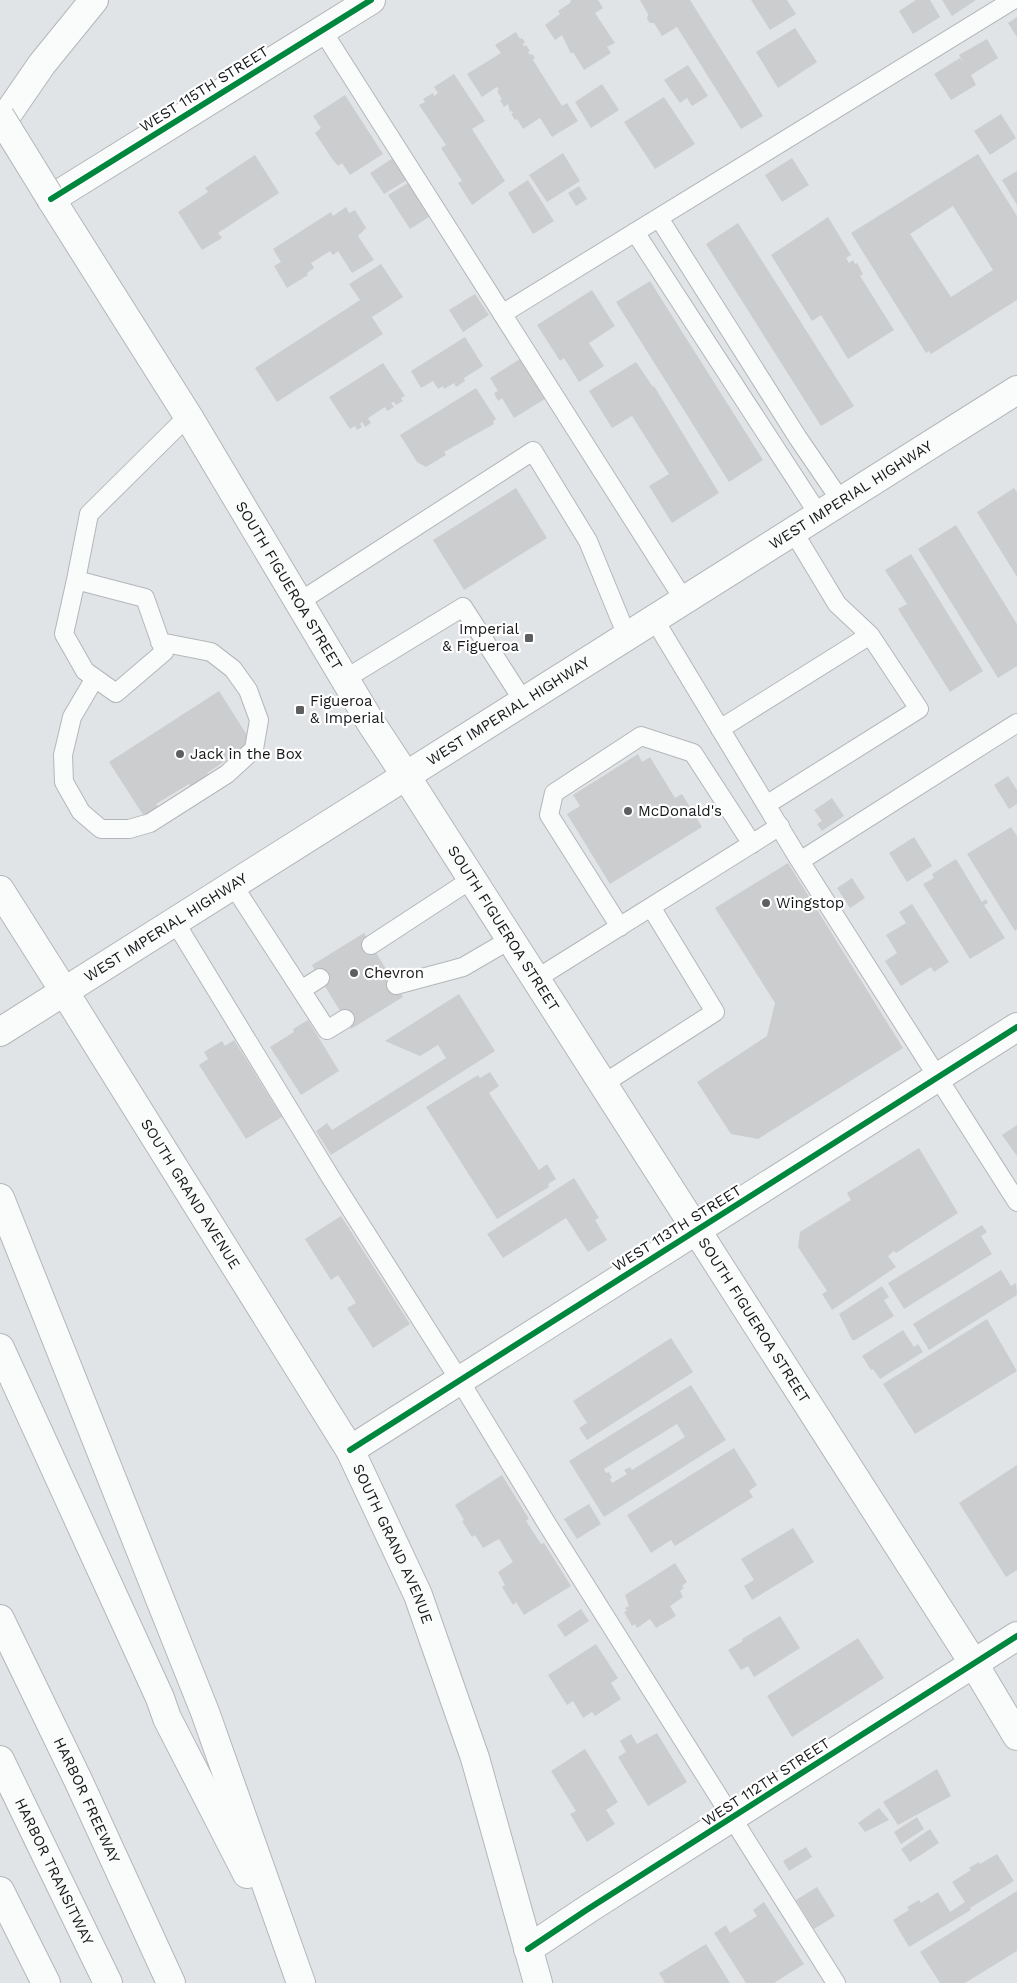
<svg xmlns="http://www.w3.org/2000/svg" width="1017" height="1983" viewBox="0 0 1017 1983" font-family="'Work Sans',sans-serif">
<rect width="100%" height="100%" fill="#e1e4e7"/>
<path fill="#cbcdcf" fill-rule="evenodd" d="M571 0H598L603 8 595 13 615 43 607 47 611 53 584 70 573 52 571 54 562 35 555 40 545 25 560 14 558 11 570 3Z
M640 0H690L763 116 741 129 677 27 662 36 654 23H650L647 19 648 14Z
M751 0H787L796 14 770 30Z
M916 0H930L940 17 913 34 899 11Z
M942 0H976L952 16Z
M1017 17V37L1008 23Z
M795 28 817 62 778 88 756 52Z
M516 32 520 39 522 38 525 42 523 44 524 47 526 45 530 51 528 52 530 55 532 54 535 58 533 60 562 106 567 103 578 121 552 137 540 118 523 129 517 119 515 120 511 114 513 113 512 111 510 112 508 104 504 107 500 100 502 99 497 91 499 90 497 87 482 97 467 74 501 53 495 45Z
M987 39 998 58 971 75 976 85 951 100 934 74 960 58 966 67 959 55Z
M688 65 708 96 692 106 687 98 680 103 664 80Z
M454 74 485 121 472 129 505 181 472 205 458 183 462 181 441 148 446 145 419 105 425 102 423 99 433 93 434 96 438 93 434 87Z
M602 84 619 110 591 128 575 102Z
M345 95 383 154 350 175 342 163 338 166 333 160 315 133 321 128 313 116Z
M664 97 695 144 655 169 624 122Z
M1001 114 1016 138 990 155 974 131Z
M563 153 580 181 547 202 529 175Z
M978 154 1017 216V300L931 354 929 351 926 353 851 233ZM953 206 993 270 951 297 910 234Z
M255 155 279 193 218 233 222 238 202 250 178 212 208 192 205 188Z
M393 158 407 180 384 194 370 173Z
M792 158 809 185 782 202 765 175Z
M1017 171V205L1002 180Z
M528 180 554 221 533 234 508 193Z
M408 183 429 217 410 229 388 195Z
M579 186 587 199 576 206 568 193Z
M346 207 349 213 355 210 366 228 358 236 374 260 352 273 338 251 333 255 330 251 311 263 314 268 307 273 308 275 287 288 274 266 281 262 273 249 331 212 333 216Z
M828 217 851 255 846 258 849 263 853 260 855 264 857 263 863 274 860 276 894 330 848 359 821 315 812 321 771 255Z
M738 223 854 406 821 426 706 244Z
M381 264 403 297 372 317 383 334 277 402 255 368 360 300 349 284Z
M650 281 763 460 729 482 616 302Z
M592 290 615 326 589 343 604 366 579 382 564 358 560 361 537 325Z
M475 294 489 315 463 332 449 310Z
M465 337 483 366 464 378 465 381 456 387 454 383 444 389 443 386 438 389 433 381 421 388 411 371Z
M520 359 545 399 514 418 502 398 498 401 494 393 498 391 490 378Z
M636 362 653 387 654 386 719 493 672 523 649 486 669 474 632 416 612 428 589 391Z
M383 363 405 396 401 398 403 401 396 405 394 402 391 403 394 407 387 411 385 407 368 418 371 423 365 427 362 422 360 424 362 427 357 430 355 426 350 429 329 397Z
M476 388 496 419 493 421 494 424 444 452 446 455 426 467 417 462 400 435Z
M516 488 547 538 464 590 433 540Z
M1014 488 1017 492V577L977 512Z
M956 525 1017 624V666L998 678 918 549Z
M911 554 983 671 950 692 898 609 907 604 885 570Z
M219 691 252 743 207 773 211 780 193 791 189 784 156 804 162 812 147 821 109 762Z
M638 754 642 762 650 757 675 798 682 794 702 827 610 884 567 814 580 806 573 795Z
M1008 776 1017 790V804L1009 809 994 785Z
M832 798 844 816 822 831 817 824 822 821 814 810Z
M1011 827 1017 836V929L1015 931 967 854Z
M914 837 932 866 907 882 889 853Z
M956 859 982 902 986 899 988 903 984 905 1005 938 970 959 923 884 934 878 932 874Z
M788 863 903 1048 758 1139 731 1134 697 1082 767 1036 775 1003 715 908Z
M852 878 865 898 850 908 837 888Z
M912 904 949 962 934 972 931 967 901 986 885 961 897 953 886 935 906 923 899 912Z
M364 933 403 997 351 1029 312 965Z
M459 994 495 1051 331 1155 316 1131 327 1123 332 1130 446 1058 438 1045 420 1056 385 1041Z
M308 1020 339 1071 301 1095 270 1047 294 1032 293 1029Z
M234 1040 282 1117 246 1139 199 1065 208 1059 204 1052 222 1041 225 1046Z
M490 1072 499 1086 489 1093 539 1170 547 1164 556 1179 548 1184 549 1187 497 1219 426 1107 478 1075 480 1078Z
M1017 1125V1156L1002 1135Z
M919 1148 958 1213 896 1253 894 1251 888 1256 896 1267 832 1310 822 1294 827 1291 798 1247 800 1232 851 1200 847 1193Z
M574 1178 599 1218 595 1220 607 1240 588 1252 566 1218 503 1258 487 1234Z
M341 1216 410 1324 373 1348 347 1308 356 1303 338 1275 331 1280 305 1239Z
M982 1225 987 1232 981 1236 992 1254 904 1309 888 1283Z
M1001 1270 1011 1286 1016 1283 1017 1295 929 1350 913 1324Z
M882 1286 889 1297 884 1300 894 1316 855 1340H852L839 1314Z
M987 1319 1017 1371 915 1434 883 1384Z
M903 1330 914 1347 918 1344 923 1352 880 1379 873 1369 871 1370 862 1356Z
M671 1338 693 1372 587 1440 579 1428 587 1423 573 1401Z
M691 1385 726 1440 604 1517 569 1461ZM677 1424 685 1437 632 1470 630 1467 624 1470 627 1474 612 1483 610 1479 612 1478 609 1472 606 1473 604 1469Z
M734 1448 757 1485 749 1491 753 1497 675 1546 671 1540 651 1553 627 1515Z
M1017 1465V1570L1006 1577 959 1503Z
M502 1475 529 1519 526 1521 541 1544 544 1543 571 1586 524 1615 516 1602 513 1605 502 1587 505 1585 498 1572 513 1562 499 1539 483 1548 475 1535 472 1537 462 1521 464 1520 455 1505Z
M589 1504 601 1524 577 1539 564 1519Z
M793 1528 814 1562 752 1600 744 1586 754 1580 741 1559Z
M675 1563 687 1582 682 1586 684 1588 680 1591 683 1597 670 1606 676 1616 656 1628 650 1619 637 1628 635 1624 632 1626 624 1612 627 1611 625 1608 629 1606 625 1595Z
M581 1609 589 1621 565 1637 557 1625Z
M780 1616 800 1648 754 1677 748 1666 741 1670 728 1650 743 1641 742 1639Z
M858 1638 884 1678 792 1737 767 1696Z
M596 1644 618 1678 611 1683 621 1699 595 1716 592 1712 583 1718 573 1701 567 1705 548 1675Z
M657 1733 687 1782 648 1806 618 1757 626 1752 620 1741 631 1734 637 1744Z
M585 1749 618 1802 606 1810 615 1824 587 1842 570 1814 576 1811 551 1771Z
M937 1769 951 1796 898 1825 883 1802Z
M879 1808 889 1820 865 1832 858 1823Z
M917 1817 924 1829 901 1844 894 1832Z
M930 1829 939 1843 910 1862 901 1849Z
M806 1847 812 1857 789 1871 783 1861Z
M997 1854 1014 1881 970 1908 971 1910 909 1947 893 1920 909 1910 907 1907 919 1900 921 1903 938 1892 950 1912 965 1902 952 1882 971 1870 969 1868 979 1862 980 1864Z
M817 1887 835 1916 814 1929 796 1900Z
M1017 1891V1951L965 1983H940L920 1952Z
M764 1902 804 1964 774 1983H746L714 1933 726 1925 730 1933 757 1916 753 1910Z
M706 1944 730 1983H665L659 1973Z"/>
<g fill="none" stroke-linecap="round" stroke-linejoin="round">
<defs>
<path id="service" d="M322 30 684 600
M659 218 798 438 841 501
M635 232 819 515
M502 314 1013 0
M76 580 64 634 85 671 116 693 164 652 145 598 76 580 89 514 188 416
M299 602 533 451 588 541 627 636
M654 619 800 861 1017 1202
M95 678 72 717 63 755 64 782 81 812 101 829H129L150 823 227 774 254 749 259 720 248 690 233 669 211 652 160 642
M345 679 463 607 524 702
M720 729 870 635
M766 805 919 709 870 635 837 604 793 531
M800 861 1017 723
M233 885 327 1030 345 1019
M175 922 331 1178 460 1381 547 1524 836 1983
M620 927 549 815 554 793 641 736 693 753 752 844
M371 945 472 879
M536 979 780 826
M396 985 463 967 511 939
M301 990 320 978
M603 1084 715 1012 651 907"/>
<path id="minor" d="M51 199 371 0
M350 1450 1017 1027
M528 1949 588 1909 1017 1636"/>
<g id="secondary">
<path id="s1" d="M406 776 974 1664 1017 1736"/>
</g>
<g id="primary">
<path id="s2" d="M51 199 188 416 371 723 406 776"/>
<path id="s3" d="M64 991 350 1450 418 1595 475 1758 538 1983"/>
<path id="s4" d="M0 1032 1017 390"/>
</g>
<g id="motorway">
<path d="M0 125 42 64 94 0"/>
<path d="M0 890 64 991"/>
<path d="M0 1198 205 1712 301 1983"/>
<path d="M0 1348 160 1698 167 1718 247 1874"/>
<path id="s5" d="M0 1619 78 1780 171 1983"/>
<path id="s6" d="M0 1760 108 1983"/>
<path d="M0 1891 46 1983"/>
</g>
</defs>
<use href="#service" stroke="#b4b6b9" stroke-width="20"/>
<use href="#minor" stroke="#b4b6b9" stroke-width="30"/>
<use href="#secondary" stroke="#b4b6b9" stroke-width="30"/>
<use href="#primary" stroke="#b4b6b9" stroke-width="30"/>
<use href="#motorway" stroke="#b4b6b9" stroke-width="30"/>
<use href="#service" stroke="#fafbfb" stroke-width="18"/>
<use href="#minor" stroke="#fafbfb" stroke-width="28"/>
<use href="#secondary" stroke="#fafbfb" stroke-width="28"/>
<use href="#primary" stroke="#fafbfb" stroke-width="28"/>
<use href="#motorway" stroke="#fafbfb" stroke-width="28"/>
<defs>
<path id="primary-bridge" d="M0 116 51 199"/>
</defs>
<use href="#primary-bridge" stroke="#b4b6b9" stroke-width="30" stroke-linecap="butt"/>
<use href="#primary-bridge" stroke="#fafbfb" stroke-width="28"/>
<defs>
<path id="cycleway" d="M51 199 371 0
M350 1450 1017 1027
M528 1949 588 1909 1017 1636"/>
</defs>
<use href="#cycleway" stroke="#fff" stroke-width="9"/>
<use href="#cycleway" stroke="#00873e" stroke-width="6"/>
</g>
<g fill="#5c5e60" stroke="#fff" stroke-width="2">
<rect x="524" y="633" width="10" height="10" rx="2.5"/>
<rect x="295" y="705" width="10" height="10" rx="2.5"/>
<circle cx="180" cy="754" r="5"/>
<circle cx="628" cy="811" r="5"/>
<circle cx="766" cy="903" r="5"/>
<circle cx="354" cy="973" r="5"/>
</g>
<g text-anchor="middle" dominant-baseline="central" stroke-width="4.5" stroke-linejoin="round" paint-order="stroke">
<g font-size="15" fill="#141618" stroke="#fff">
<text transform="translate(204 89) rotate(-32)">WEST 115TH STREET</text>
<text stroke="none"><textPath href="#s4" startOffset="1006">WEST IMPERIAL HIGHWAY</textPath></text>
<text stroke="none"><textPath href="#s2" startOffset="454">SOUTH FIGUEROA STREET</textPath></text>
<text stroke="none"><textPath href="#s4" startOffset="601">WEST IMPERIAL HIGHWAY</textPath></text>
<text stroke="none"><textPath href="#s4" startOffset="196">WEST IMPERIAL HIGHWAY</textPath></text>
<text stroke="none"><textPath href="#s1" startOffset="181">SOUTH FIGUEROA STREET</textPath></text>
<text stroke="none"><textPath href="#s3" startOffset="239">SOUTH GRAND AVENUE</textPath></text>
<text transform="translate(677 1228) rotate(-32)">WEST 113TH STREET</text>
<text stroke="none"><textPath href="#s1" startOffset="646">SOUTH FIGUEROA STREET</textPath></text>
<text stroke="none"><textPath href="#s3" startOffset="644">SOUTH GRAND AVENUE</textPath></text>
<text transform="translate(766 1782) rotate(-33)">WEST 112TH STREET</text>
<text stroke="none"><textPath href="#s5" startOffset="201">HARBOR FREEWAY</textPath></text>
<text stroke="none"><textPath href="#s6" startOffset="124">HARBOR TRANSITWAY</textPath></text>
</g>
<g font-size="15" fill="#141618" stroke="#fff" text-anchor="start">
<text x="519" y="629" text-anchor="end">Imperial<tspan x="519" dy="17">&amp; Figueroa</tspan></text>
<text x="310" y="701">Figueroa<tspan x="310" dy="17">&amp; Imperial</tspan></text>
<text x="190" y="754">Jack in the Box</text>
<text x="638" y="811">McDonald's</text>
<text x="776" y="903">Wingstop</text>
<text x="364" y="973">Chevron</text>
</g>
</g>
</svg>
